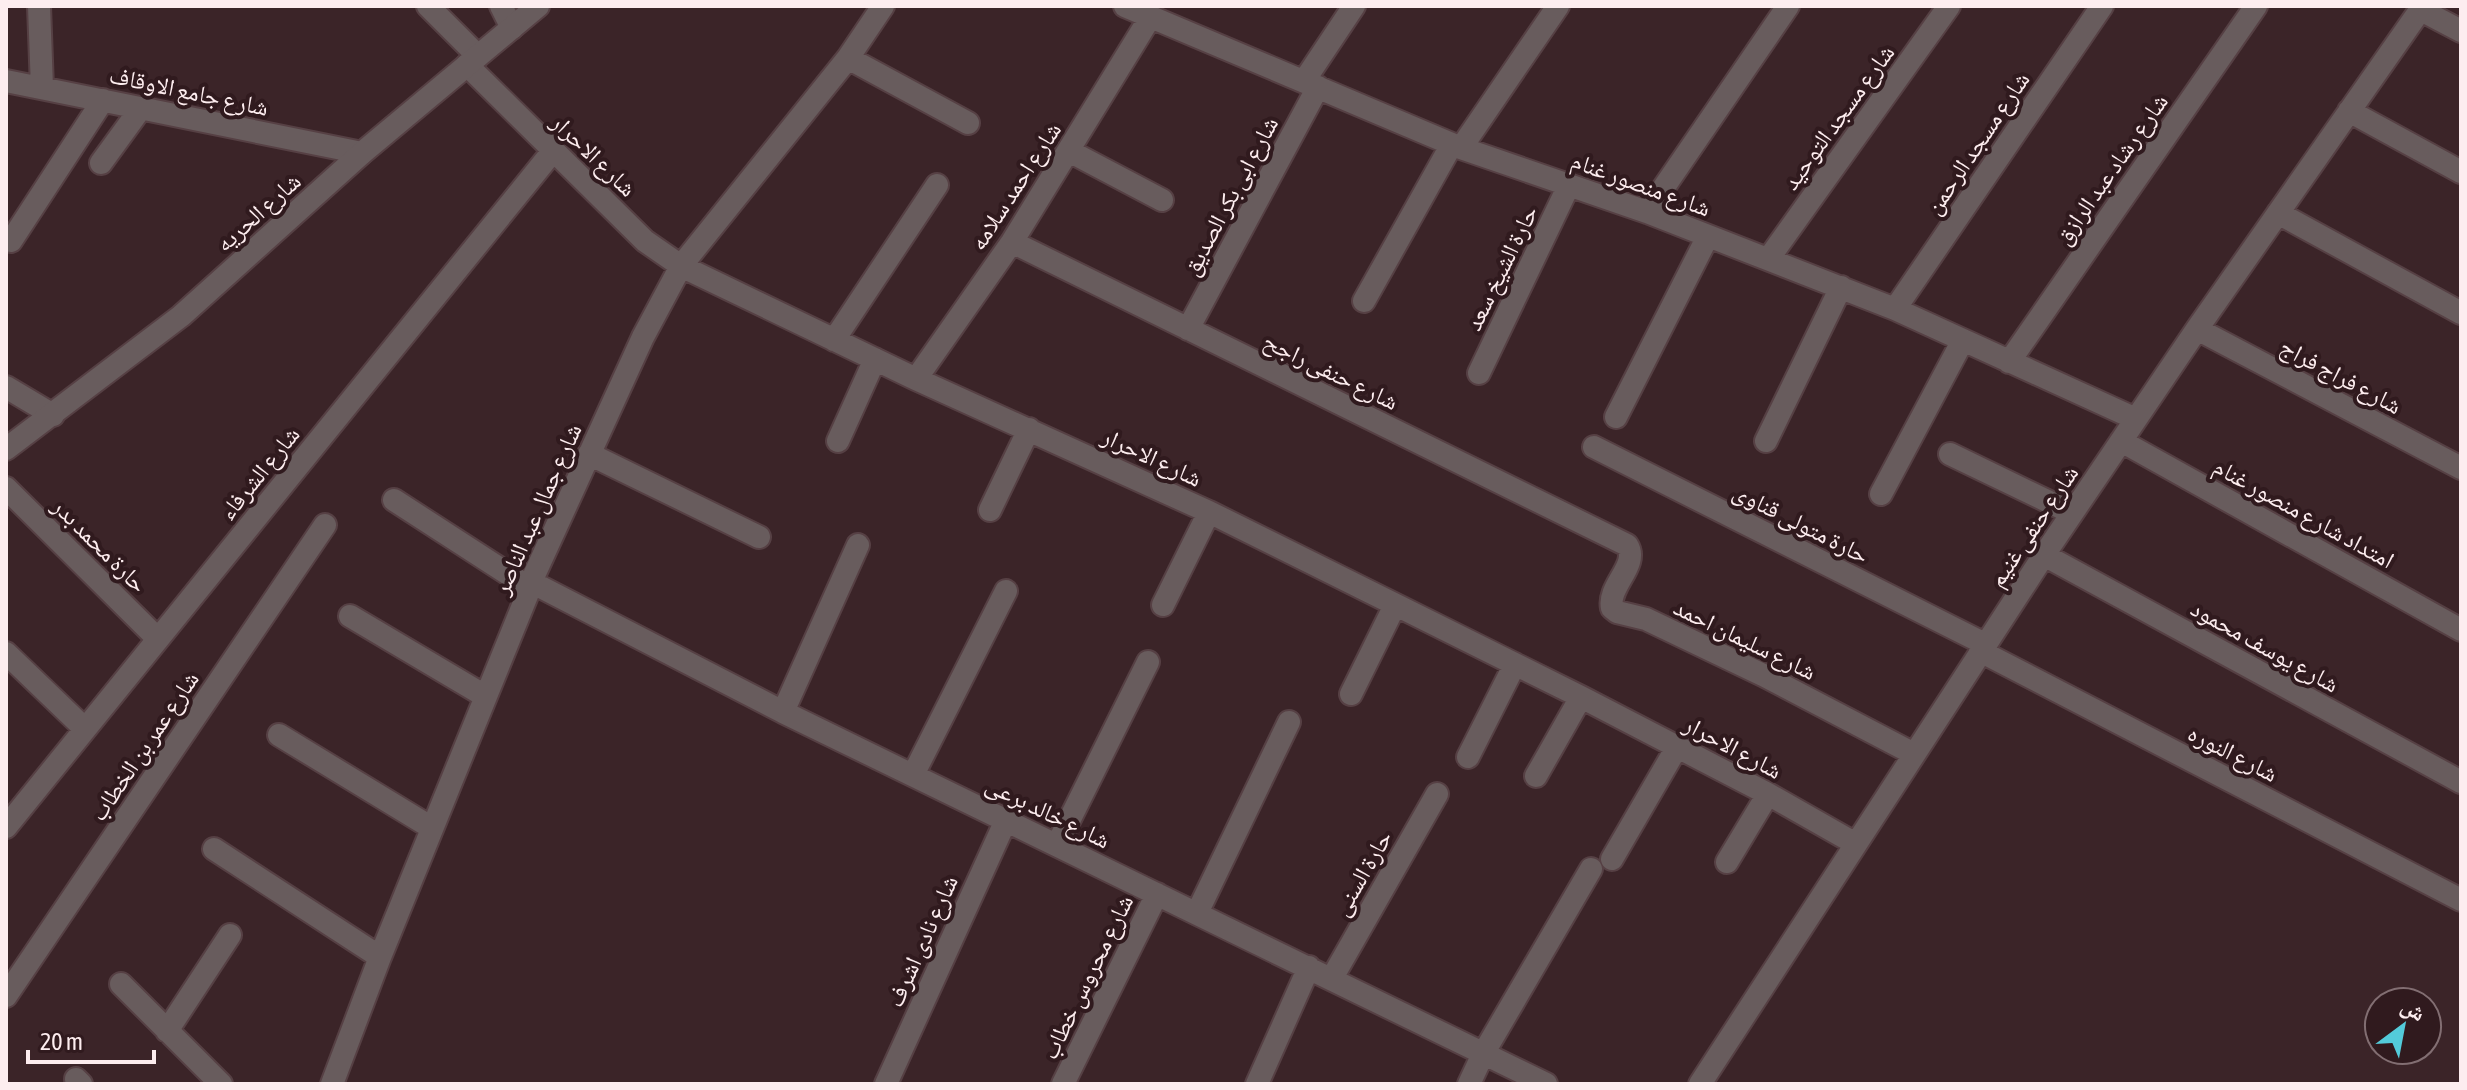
<svg xmlns="http://www.w3.org/2000/svg" width="2467" height="1090" viewBox="0 0 2467 1090" font-family="'Asap Condensed','Noto Naskh Arabic',sans-serif">
<rect width="100%" height="100%" fill="#3b2428"/>
<g fill="none" stroke-linecap="round" stroke-linejoin="round">
<defs>
<path id="minor" d="M39 6 42 88
M428 6 478 56
M501 6 512 28
M1125 6 1461 148 1647 212 1895 309 2136 419
M2421 10 2461 31
M848 58 968 123
M467 65 645 241 681 266 916 379 1209 512 1581 697 1768 794 1856 844
M6 81 362 153
M1304 81 1354 6
M2349 111 2461 172
M1461 148 1558 6
M1069 151 1162 200
M101 163 141 108
M1647 212 1788 6
M2278 213 2461 313
M11 241 103 100
M1012 242 1627 545C1640 565 1607 586 1612 608L1617 612 1646 619 1763 675 1914 754
M1769 258 1949 6
M1364 301 1452 144
M1895 309 2102 6
M1188 329 1318 87
M2197 329 2461 468
M834 340 937 185
M2009 362 2256 6
M1479 373 1569 185
M916 379 1012 242 1151 16
M6 387 53 415
M1616 417 1708 236
M838 441 875 359
M1766 441 1841 287
M2121 441 2461 630
M1594 447 1985 644
M589 454 759 537
M1950 454 2072 513
M6 488 158 639
M1881 494 1963 340
M394 500 530 588
M990 510 1029 429
M2044 555 2461 782
M531 582 783 712 1546 1084
M1163 605 1209 512
M350 616 485 696
M1980 651 2461 900
M6 653 85 729
M1351 694 1395 605
M783 712 858 545
M279 735 432 828
M1468 757 1515 664
M913 775 1006 591
M1536 776 1581 697
M6 827 553 151
M1057 845 1148 662
M214 849 380 957
M1612 859 1677 747
M1727 862 1768 794
M1197 913 1289 722
M1332 978 1437 794
M121 984 221 1084
M6 996 325 525
M167 1031 230 935
M76 1079 81 1084
M332 1084 380 957 530 588 531 582 643 337 681 266 848 58 883 6
M886 1084 1006 820
M1063 1084 1157 894
M1257 1084 1309 967
M1469 1084 1483 1054 1591 869
M1700 1084 2044 555 2197 329 2423 6"/>
<path id="tertiary" d="M6 449 181 316 362 153 538 6"/>
</defs>
<use href="#minor" stroke="#564044" stroke-width="26"/>
<use href="#tertiary" stroke="#564044" stroke-width="26"/>
<use href="#minor" stroke="#685c5d" stroke-width="22"/>
<use href="#tertiary" stroke="#685c5d" stroke-width="22"/>
</g>
<g text-anchor="middle" dominant-baseline="central" stroke-width="8" stroke-linejoin="round" paint-order="stroke">
<g font-size="24" fill="#fdedef" stroke="#301a1e">
<text transform="translate(189 91) rotate(12)">شارع جامع الاوقاف</text>
<text transform="translate(1838 117) rotate(-54)">شارع مسجد التوحيد</text>
<text transform="translate(1977 143) rotate(-56)">شارع مسجد الرحمن</text>
<text transform="translate(594 155) rotate(44)">شارع الاحرار</text>
<text transform="translate(2111 169) rotate(-55)">شارع رشاد عبد الرازق</text>
<text transform="translate(1641 184) rotate(20)">شارع منصور غنام</text>
<text transform="translate(1015 186) rotate(-57)">شارع احمد سلامه</text>
<text transform="translate(1230 196) rotate(-62)">شارع ابى بكر الصديق</text>
<text transform="translate(258 212) rotate(-42)">شارع الحريه</text>
<text transform="translate(1501 268) rotate(-64)">حارة الشيخ سعد</text>
<text transform="translate(1331 371) rotate(26)">شارع حنفى راجح</text>
<text transform="translate(2341 376) rotate(28)">شارع فراج فراج</text>
<text transform="translate(1152 457) rotate(25)">شارع الاحرار</text>
<text transform="translate(259 473) rotate(-51)">شارع الشرفاء</text>
<text transform="translate(537 509) rotate(-66)">شارع جمال عبد الناصر</text>
<text transform="translate(2304 513) rotate(29)">امتداد شارع منصور غنام</text>
<text transform="translate(1801 523) rotate(27)">حارة متولى قناوى</text>
<text transform="translate(2033 526) rotate(-56)">شارع حنفى غنيم</text>
<text transform="translate(100 545) rotate(45)">حارة محمد بدر</text>
<text transform="translate(1745 639) rotate(26)">شارع سليمان احمد</text>
<text transform="translate(2265 646) rotate(29)">شارع يوسف محمود</text>
<text transform="translate(144 746) rotate(-56)">شارع عمر بن الخطاب</text>
<text transform="translate(1733 747) rotate(28)">شارع الاحرار</text>
<text transform="translate(2233 753) rotate(27)">شارع النوره</text>
<text transform="translate(1048 812) rotate(26)">شارع خالد برعى</text>
<text transform="translate(1362 873) rotate(-60)">حارة السنى</text>
<text transform="translate(922 941) rotate(-66)">شارع نادى اشرف</text>
<text transform="translate(1087 977) rotate(-64)">شارع محروس خطاب</text>
</g>
</g>
<rect width="2467" height="1090" fill="none" stroke="#fdedef" stroke-width="16"/>
<g transform="translate(2403 1026) rotate(32)"><circle r="38" fill="#301a1e" stroke="#826e72" stroke-width="2"/>
<path d="M0-6L14 30L0 20L-14 30Z" fill="#53cbda"/>
<text y="-12" font-size="22" font-weight="bold" text-anchor="middle" fill="#fdedef">ش</text>
</g>
<path d="M28 1050v12h126v-12" fill="none" stroke="#fdedef" stroke-width="4"/>
<text x="40" y="1050" font-size="24" fill="#fdedef" stroke="#301a1e" stroke-width="6" paint-order="stroke">20 m</text>
</svg>
